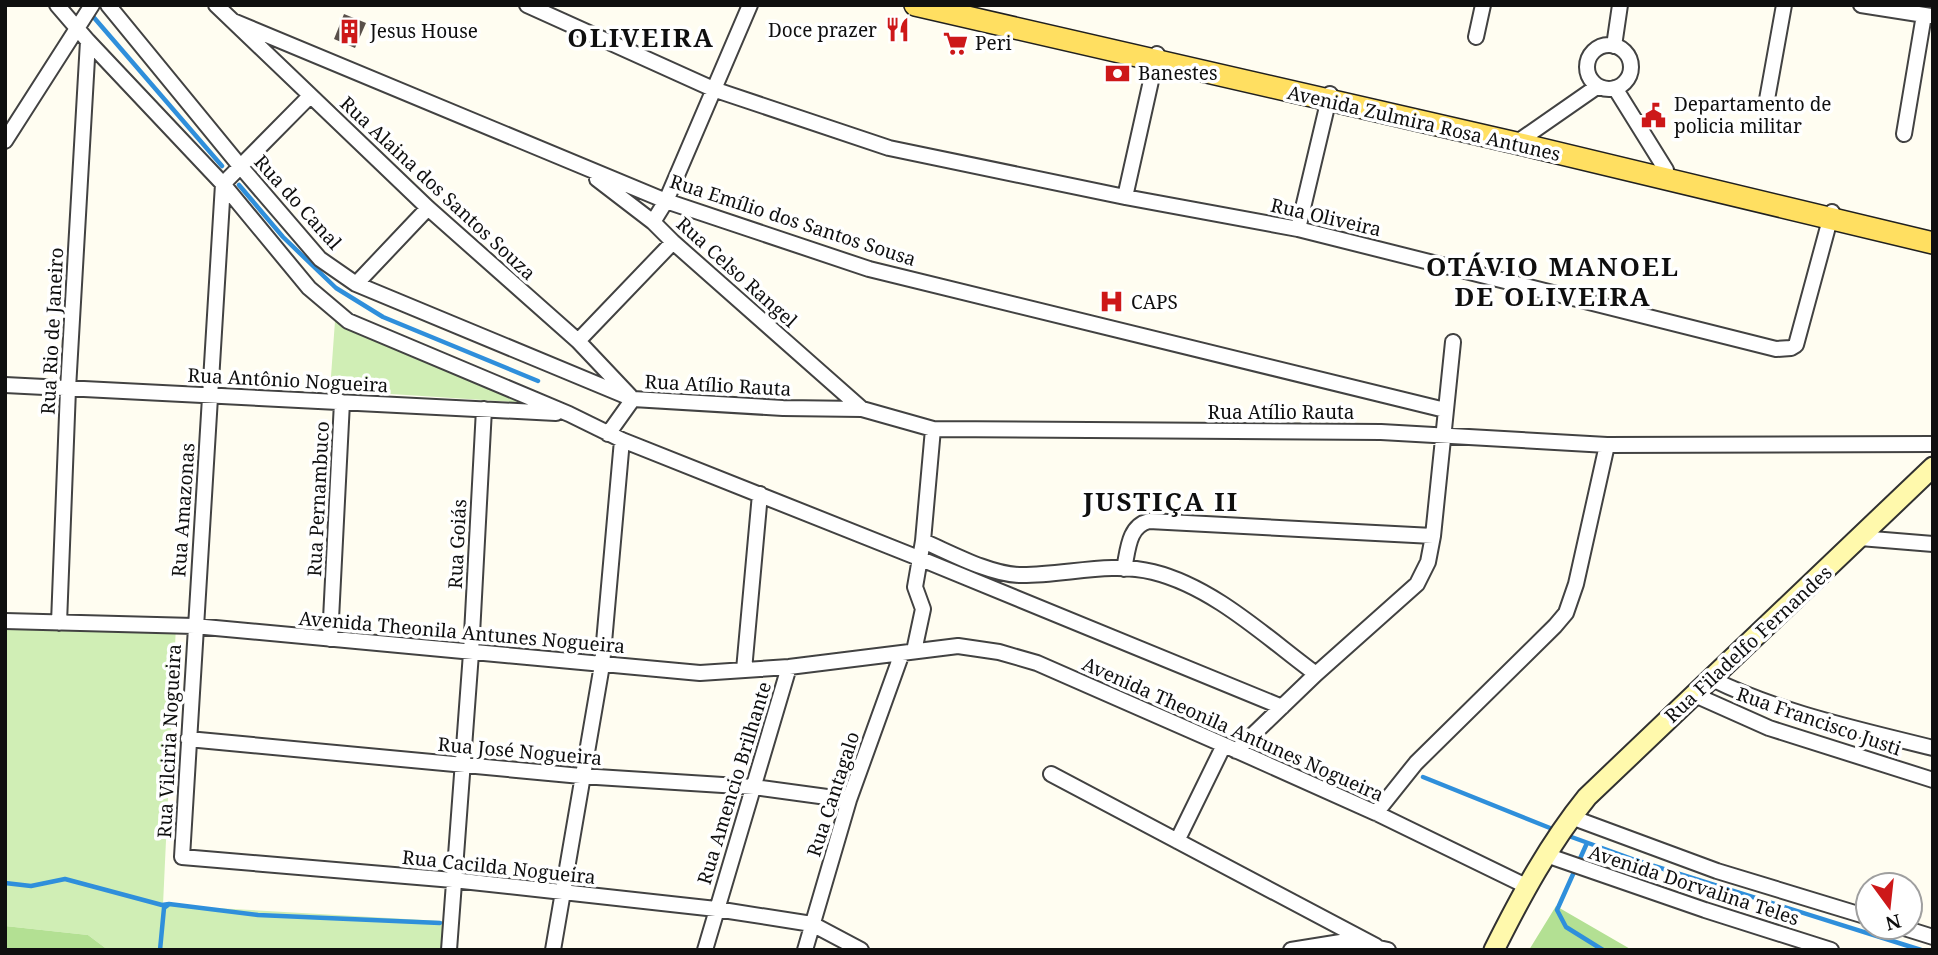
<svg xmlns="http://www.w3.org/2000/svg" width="1938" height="955" viewBox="0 0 1938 955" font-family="'Noto Serif',serif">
<rect width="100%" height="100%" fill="#fffdf1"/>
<path fill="#d0eeb5" d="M335 321 528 403 330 390Z
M5 622 176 625 163 905 458 922 457 950H108L88 935 5 926Z"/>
<path fill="#b3e093" d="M1556 906 1632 950H1529Z
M5 926 88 935 108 950H5Z"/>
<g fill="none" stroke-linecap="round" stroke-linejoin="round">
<path stroke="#2f8fdb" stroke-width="4.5" d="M90 13 222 166
M239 185 283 237 336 288 383 317 538 381
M1423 777 1555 830
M1566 835 1635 860 1921 950
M1587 843 1557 910 1566 927 1603 950
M5 883 31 886 65 879 162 905 169 904 258 915 440 923
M160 950 164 908 168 905"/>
</g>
<path fill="#59504a" d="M344 14 366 23 355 48 334 39Z"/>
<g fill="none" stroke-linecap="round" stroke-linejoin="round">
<defs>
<path id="street" d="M57 5 88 41 223 184 309 288 348 321 569 414 622 440 921 559 1282 707
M108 5 240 166 320 259 356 284 633 399 783 408 862 409 933 429 1381 432 1607 445 1933 444
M216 5 428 208 578 341 630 396
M527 5 713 89 889 148 1125 197 1298 229 1776 349 1791 348 1796 345 1832 212
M1861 5 1931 16
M233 21 666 201 869 269 1445 410
M1476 37 1483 5
M1587 67a22 22 0 1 1 44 0a22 22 0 1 1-44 0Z
M1614 46 1620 5
M1615 88 1666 170 1665 179
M310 96 223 184 182 857 453 880 716 909 812 924 861 950
M1766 105 1784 5
M1904 134 1924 15
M5 141 92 5
M1516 143 1598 86
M597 179 653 222 673 242 862 409
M1125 197 1157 54
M653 222 666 201 750 5
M1298 229 1330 94
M356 284 428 208
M578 341 673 242
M5 385 556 413
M608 434 633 399
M1860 538 1933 544
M923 541C951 553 989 574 1019 575 1063 576 1110 561 1153 572 1214 587 1267 638 1316 674
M1124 569C1128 551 1128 526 1149 521L1433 536
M5 621 194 626 700 673 789 667 958 646 999 652 1037 663 1224 745 1376 813 1526 886
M59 623 68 389 88 41
M330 639 342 402
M914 651 923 609 915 587 923 541 933 429
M744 670 760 494
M1712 679C1781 713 1858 729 1933 748
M1695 695 1769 728 1933 780
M188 739 581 776 754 787 849 800
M1236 751 1316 674 1417 584 1428 562 1433 536 1453 342
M1051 774 1376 946
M1376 813 1416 763 1555 626 1566 613 1576 584 1607 445
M1571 817 1717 871 1868 917
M1177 841 1224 745
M1546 855 1705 910 1831 950
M1901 927 1933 937
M449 950 471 653 484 409
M553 950 602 665 622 440
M705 950 789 667
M805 950 849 800 902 653
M1291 950 1347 941 1388 950"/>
<path id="secondary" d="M1494 950C1521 896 1549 844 1587 797L1933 467"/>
<path id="primary" d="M915 5 1516 143 1933 243"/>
</defs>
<use href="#street" stroke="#424242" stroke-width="18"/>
<use href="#secondary" stroke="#313131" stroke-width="23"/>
<use href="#primary" stroke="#202020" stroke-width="24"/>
<use href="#street" stroke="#fff" stroke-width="14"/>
<use href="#secondary" stroke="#fff9ac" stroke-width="19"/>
<use href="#primary" stroke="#ffdf61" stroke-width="21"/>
</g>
<defs>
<symbol id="restaurant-bare" viewBox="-9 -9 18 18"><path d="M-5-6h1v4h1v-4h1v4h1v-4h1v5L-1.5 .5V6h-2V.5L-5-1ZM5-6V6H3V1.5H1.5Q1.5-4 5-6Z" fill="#cd1819" stroke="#fff" stroke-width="2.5" paint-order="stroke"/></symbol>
<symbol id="building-bare" viewBox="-9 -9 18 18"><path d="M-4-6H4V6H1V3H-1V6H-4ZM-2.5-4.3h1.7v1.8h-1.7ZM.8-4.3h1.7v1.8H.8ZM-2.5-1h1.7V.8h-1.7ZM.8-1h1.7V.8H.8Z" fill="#cd1819" stroke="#fff" stroke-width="2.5" paint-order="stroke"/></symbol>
<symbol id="supermarket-bare" viewBox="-9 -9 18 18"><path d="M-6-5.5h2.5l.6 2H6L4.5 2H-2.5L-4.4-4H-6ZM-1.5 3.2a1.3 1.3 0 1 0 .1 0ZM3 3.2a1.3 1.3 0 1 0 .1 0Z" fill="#cd1819" stroke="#fff" stroke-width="2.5" paint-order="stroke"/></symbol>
<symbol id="bank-bare" viewBox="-9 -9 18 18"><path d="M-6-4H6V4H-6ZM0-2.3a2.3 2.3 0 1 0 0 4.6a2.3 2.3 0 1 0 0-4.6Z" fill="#cd1819" stroke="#fff" stroke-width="2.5" paint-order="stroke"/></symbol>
<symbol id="civic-bare" viewBox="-9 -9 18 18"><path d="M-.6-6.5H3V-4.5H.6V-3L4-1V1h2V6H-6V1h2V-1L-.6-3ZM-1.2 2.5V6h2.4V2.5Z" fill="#cd1819" stroke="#fff" stroke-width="2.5" paint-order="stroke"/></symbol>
<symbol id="hospital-bare" viewBox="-9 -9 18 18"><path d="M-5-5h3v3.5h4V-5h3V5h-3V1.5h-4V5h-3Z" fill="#cd1819" stroke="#fff" stroke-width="2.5" paint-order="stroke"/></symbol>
</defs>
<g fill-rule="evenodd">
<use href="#restaurant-bare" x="880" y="12" width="35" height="35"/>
<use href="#building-bare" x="332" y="14" width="35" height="35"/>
<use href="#supermarket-bare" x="938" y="26" width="35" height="35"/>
<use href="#bank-bare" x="1100" y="56" width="35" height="35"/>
<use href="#civic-bare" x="1636" y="98" width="35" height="35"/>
<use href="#hospital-bare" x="1094" y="284" width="35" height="35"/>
</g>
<g text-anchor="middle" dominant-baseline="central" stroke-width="7" stroke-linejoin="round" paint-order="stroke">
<g font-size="19" fill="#0f0f0f" stroke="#fff" text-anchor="start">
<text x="877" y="30" text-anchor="end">Doce prazer</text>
<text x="370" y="31">Jesus House</text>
<text x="975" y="43">Peri</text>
<text x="1138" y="73">Banestes</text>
<text x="1674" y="104">Departamento de<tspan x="1674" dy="22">policia militar</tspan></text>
<text x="1131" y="302">CAPS</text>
</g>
<g font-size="19" fill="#0f0f0f" stroke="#fff">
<text transform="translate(1424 123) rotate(13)">Avenida Zulmira Rosa Antunes</text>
<text transform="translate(438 188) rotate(43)">Rua Alaina dos Santos Souza</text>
<text transform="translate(298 202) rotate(48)">Rua do Canal</text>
<text transform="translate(1326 217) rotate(13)">Rua Oliveira</text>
<text transform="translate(793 220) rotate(18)">Rua Emílio dos Santos Sousa</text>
<text transform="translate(737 272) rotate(42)">Rua Celso Rangel</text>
<text transform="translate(52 331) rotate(-87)">Rua Rio de Janeiro</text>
<text transform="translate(288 380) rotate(3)">Rua Antônio Nogueira</text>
<text transform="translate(718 385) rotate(3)">Rua Atílio Rauta</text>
<text x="1281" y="412">Rua Atílio Rauta</text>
<text transform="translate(318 499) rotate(-87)">Rua Pernambuco</text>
<text transform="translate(183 510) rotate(-86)">Rua Amazonas</text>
<text transform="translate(457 544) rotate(-87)">Rua Goiás</text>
<text transform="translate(462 632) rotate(5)">Avenida Theonila Antunes Nogueira</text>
<text transform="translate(1748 644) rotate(-43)">Rua Filadelfo Fernandes</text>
<text transform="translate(1819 721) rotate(19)">Rua Francisco Justi</text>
<text transform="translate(1233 729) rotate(24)">Avenida Theonila Antunes Nogueira</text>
<text transform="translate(169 741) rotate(-87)">Rua Vilciria Nogueira</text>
<text transform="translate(520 751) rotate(5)">Rua José Nogueira</text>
<text transform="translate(734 783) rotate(-73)">Rua Amencio Brilhante</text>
<text transform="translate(833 794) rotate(-72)">Rua Cantagalo</text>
<text transform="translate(499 867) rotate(6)">Rua Cacilda Nogueira</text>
<text transform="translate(1694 885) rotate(18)">Avenida Dorvalina Teles</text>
</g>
<g font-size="26" font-weight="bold" letter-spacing="2" fill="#0f0f0f" stroke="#fff">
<text x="641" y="37">OLIVEIRA</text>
<text x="1553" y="266">OTÁVIO MANOEL<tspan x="1553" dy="30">DE OLIVEIRA</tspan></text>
<text x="1161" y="501">JUSTIÇA II</text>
</g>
</g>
<rect width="1938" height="955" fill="none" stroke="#0f0f0f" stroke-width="14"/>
<g transform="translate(1889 906) rotate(165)"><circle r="33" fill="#ffffff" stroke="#9f9f9f" stroke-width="2"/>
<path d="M0-5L12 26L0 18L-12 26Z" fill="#cd1819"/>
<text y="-10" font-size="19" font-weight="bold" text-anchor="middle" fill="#0f0f0f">N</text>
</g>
</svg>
